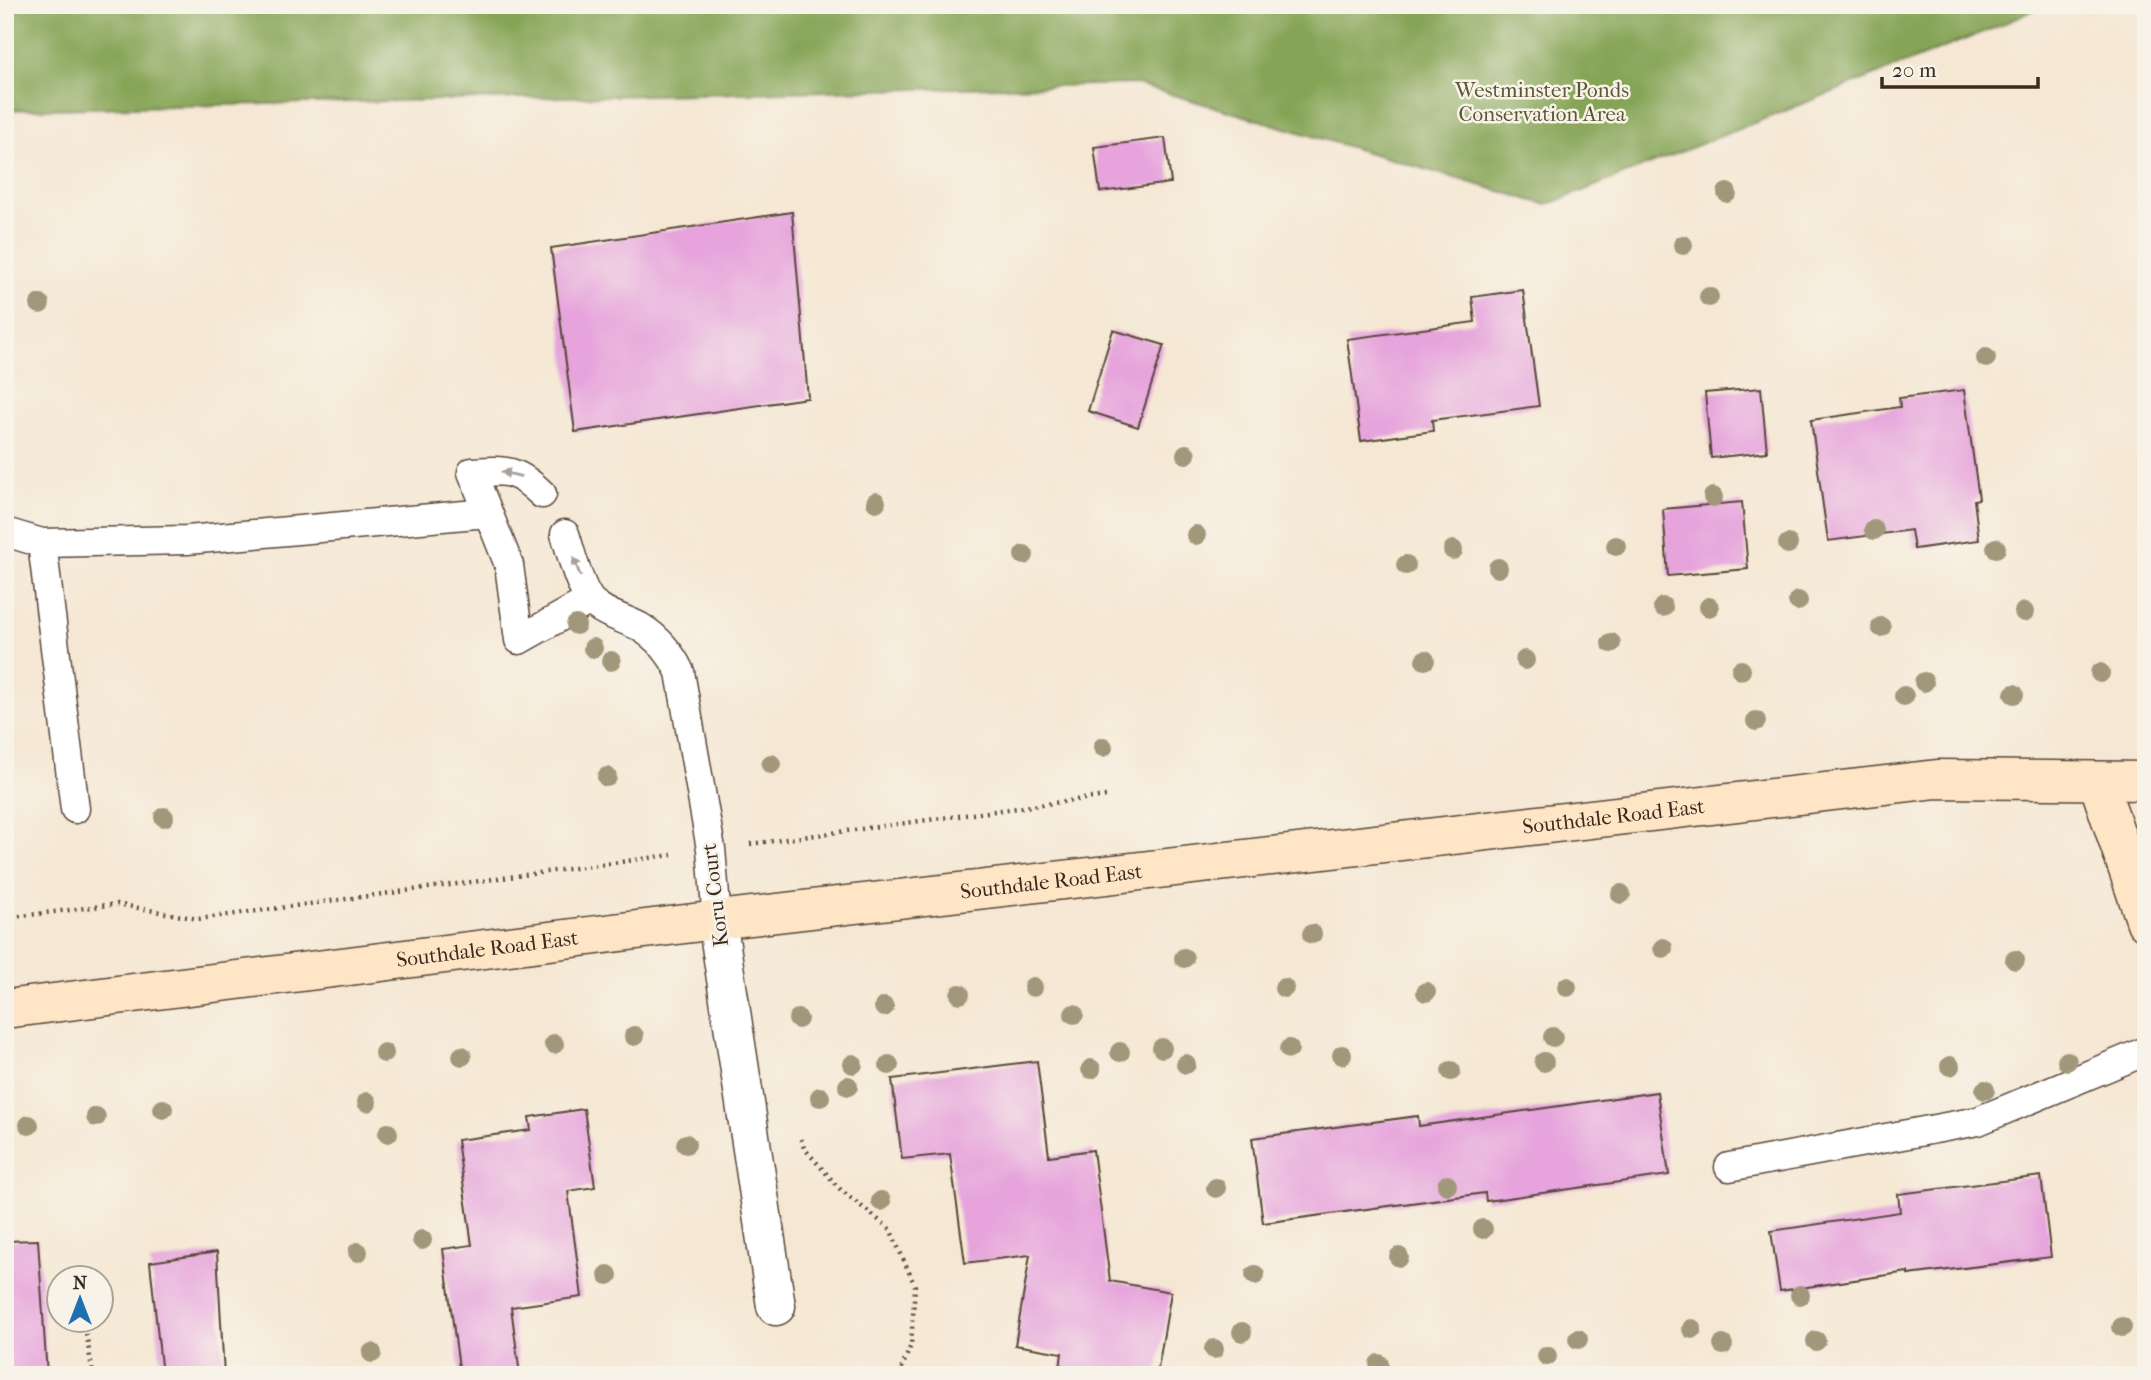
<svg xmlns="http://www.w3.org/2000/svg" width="2151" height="1380" viewBox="0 0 2151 1380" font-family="'IM FELL French Canon',serif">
<rect width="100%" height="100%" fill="#f7f3e8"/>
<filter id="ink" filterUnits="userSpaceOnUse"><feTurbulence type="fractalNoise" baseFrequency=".0143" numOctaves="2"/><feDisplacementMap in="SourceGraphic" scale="14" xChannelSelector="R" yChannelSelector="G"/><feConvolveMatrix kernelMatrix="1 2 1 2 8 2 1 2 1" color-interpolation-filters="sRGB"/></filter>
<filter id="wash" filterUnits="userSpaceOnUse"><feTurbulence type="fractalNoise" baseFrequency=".00686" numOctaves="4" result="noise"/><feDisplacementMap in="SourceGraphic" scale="28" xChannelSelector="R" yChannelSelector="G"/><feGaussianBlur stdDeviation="1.57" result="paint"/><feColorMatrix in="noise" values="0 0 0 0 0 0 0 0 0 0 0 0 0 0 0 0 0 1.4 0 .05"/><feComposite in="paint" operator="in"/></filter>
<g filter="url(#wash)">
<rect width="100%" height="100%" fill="#f5e7d3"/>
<path fill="#86a457" stroke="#60673a" stroke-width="2" d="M5 5H2045L1994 28 1547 205 1136 84 5 110Z"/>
<g id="blocks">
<path fill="#e6a3dc" d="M1165 138 1171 183 1100 192 1094 147Z
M792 212 808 398 575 432 551 248Z
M1523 290 1539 406 1432 420 1433 431 1361 441 1347 339 1475 322 1472 297Z
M1113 330 1164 345 1138 427 1088 411Z
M1761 388 1767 452 1711 458 1705 393Z
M1964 390 1979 499 1974 500 1979 540 1914 549 1911 530 1828 541 1811 420 1900 407 1899 398Z
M1742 502 1748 569 1668 576 1663 509Z
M1037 1061 1049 1156 1093 1150 1110 1281 1171 1292 1157 1375H1059L1062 1353 1015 1345 1030 1255 965 1263 950 1154 902 1159 892 1079Z
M1657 1092 1669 1175 1486 1201 1485 1193 1263 1223 1252 1138 1418 1116 1419 1126Z
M584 1109 595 1187 568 1191 582 1297 511 1307 520 1375H460L443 1249 472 1245 457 1140 531 1130 529 1117Z
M2041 1176 2051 1257 1908 1275V1272L1780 1291 1771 1231 1900 1212 1898 1194Z
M38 1240 47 1375H5V1241Z
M217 1252 224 1375H162L150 1262Z"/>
</g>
</g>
<g filter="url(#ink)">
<use href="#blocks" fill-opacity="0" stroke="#574639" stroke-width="2"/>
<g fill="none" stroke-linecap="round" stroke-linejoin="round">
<defs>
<path id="service" d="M542 494C516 469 507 470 472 472L509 565 519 640 590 600
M5 532 42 543
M565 534C571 552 579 587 591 601 605 615 624 618 640 627 658 638 671 653 680 672L711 849 717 920
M75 809 42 543 187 540 487 513
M1729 1167 1978 1121 2146 1051"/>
<path id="minor" d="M717 920 776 1306"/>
<g id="secondary">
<path d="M2098 782 2146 922"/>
<path id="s1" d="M5 1009 717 920 1937 779 2146 781"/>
</g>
</defs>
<use href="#service" stroke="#574639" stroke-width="31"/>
<use href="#minor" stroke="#574639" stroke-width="41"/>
<use href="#secondary" stroke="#574639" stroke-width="41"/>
<path stroke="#574639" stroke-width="4.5" stroke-dasharray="2 5" stroke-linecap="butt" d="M750 844 1106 796
M5 918 117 904 198 919 672 855
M801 1139 804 1148 841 1190 890 1229 915 1286 911 1345 899 1375
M84 1320 93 1375"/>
<use href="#service" stroke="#fff" stroke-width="28"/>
<use href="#minor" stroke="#fff" stroke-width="38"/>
<use href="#secondary" stroke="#fde5c5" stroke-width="38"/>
</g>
<g fill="#a1977a">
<circle cx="1727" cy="193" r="10"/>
<circle cx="1683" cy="245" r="10"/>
<circle cx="1709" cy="297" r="10"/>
<circle cx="40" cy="304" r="10"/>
<circle cx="1986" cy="358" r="10"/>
<circle cx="1186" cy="454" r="10"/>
<circle cx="1713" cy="497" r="10"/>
<circle cx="876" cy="502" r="10"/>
<circle cx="1874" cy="530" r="10"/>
<circle cx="1196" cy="535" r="10"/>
<circle cx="1788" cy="544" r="10"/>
<circle cx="1616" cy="546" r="10"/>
<circle cx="1996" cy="548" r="10"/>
<circle cx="1453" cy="550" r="10"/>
<circle cx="1024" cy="555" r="10"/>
<circle cx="1406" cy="565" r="10"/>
<circle cx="1498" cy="568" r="10"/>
<circle cx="1798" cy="601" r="10"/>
<circle cx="1663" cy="607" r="10"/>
<circle cx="1709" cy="607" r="10"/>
<circle cx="2024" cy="612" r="10"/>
<circle cx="576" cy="625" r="10"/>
<circle cx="1881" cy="627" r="10"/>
<circle cx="1611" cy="643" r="10"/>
<circle cx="593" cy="648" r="10"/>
<circle cx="1425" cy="660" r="10"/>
<circle cx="1525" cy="660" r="10"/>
<circle cx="611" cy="661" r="10"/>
<circle cx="1741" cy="670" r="10"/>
<circle cx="2100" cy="673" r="10"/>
<circle cx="1924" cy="682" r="10"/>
<circle cx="2014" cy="694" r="10"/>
<circle cx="1904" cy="696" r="10"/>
<circle cx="1756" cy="721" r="10"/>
<circle cx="1103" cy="747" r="10"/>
<circle cx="771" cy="764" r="10"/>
<circle cx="607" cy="777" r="10"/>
<circle cx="164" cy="817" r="10"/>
<circle cx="1621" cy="894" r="10"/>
<circle cx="1312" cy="934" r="10"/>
<circle cx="1663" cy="948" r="10"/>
<circle cx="1184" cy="958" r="10"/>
<circle cx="2015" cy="960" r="10"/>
<circle cx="1033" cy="987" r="10"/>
<circle cx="1567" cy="987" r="10"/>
<circle cx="1284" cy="988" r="10"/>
<circle cx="1426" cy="992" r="10"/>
<circle cx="960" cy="994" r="10"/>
<circle cx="884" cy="1007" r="10"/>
<circle cx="1074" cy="1014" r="10"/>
<circle cx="798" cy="1019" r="10"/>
<circle cx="634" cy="1036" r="10"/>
<circle cx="1553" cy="1037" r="10"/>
<circle cx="554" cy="1044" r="10"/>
<circle cx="1162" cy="1048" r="10"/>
<circle cx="1289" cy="1049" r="10"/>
<circle cx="1120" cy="1052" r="10"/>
<circle cx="384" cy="1053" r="10"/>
<circle cx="1342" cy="1055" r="10"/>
<circle cx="462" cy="1056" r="10"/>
<circle cx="2067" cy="1061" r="10"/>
<circle cx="1544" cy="1062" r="10"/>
<circle cx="853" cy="1064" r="10"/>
<circle cx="1186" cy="1064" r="10"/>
<circle cx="889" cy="1065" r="10"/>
<circle cx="1950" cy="1066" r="10"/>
<circle cx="1091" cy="1069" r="10"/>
<circle cx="1451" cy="1071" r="10"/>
<circle cx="848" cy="1086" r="10"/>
<circle cx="1985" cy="1090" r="10"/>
<circle cx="820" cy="1097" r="10"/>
<circle cx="367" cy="1102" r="10"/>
<circle cx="163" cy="1109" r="10"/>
<circle cx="96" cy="1117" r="10"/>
<circle cx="29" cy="1125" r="10"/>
<circle cx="388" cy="1133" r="10"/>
<circle cx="686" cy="1144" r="10"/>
<circle cx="1447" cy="1185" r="10"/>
<circle cx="1216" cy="1188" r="10"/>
<circle cx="881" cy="1201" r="10"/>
<circle cx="1483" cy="1229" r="10"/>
<circle cx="422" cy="1240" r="10"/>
<circle cx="358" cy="1252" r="10"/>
<circle cx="1399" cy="1257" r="10"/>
<circle cx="608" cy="1275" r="10"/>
<circle cx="1255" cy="1275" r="10"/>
<circle cx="1800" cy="1295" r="10"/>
<circle cx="2122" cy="1327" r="10"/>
<circle cx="1692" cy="1329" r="10"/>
<circle cx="1242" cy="1332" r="10"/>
<circle cx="1578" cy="1339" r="10"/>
<circle cx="1816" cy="1341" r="10"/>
<circle cx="1723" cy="1345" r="10"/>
<circle cx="1214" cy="1349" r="10"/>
<circle cx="372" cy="1353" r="10"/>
<circle cx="1547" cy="1356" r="10"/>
<circle cx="1379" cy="1364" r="10"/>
</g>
<defs><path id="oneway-solid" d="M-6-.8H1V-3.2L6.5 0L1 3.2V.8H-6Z" transform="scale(1.75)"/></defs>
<g fill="#a79f9a">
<use href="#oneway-solid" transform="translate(511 474) rotate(-166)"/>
<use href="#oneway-solid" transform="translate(577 567) rotate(-110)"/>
</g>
</g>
<g text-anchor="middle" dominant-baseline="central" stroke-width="5" stroke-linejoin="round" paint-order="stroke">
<g font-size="21" fill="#5c5632" stroke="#f7f3e8">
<text x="1542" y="90">Westminster Ponds<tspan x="1542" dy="24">Conservation Area</tspan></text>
</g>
<g font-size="21" fill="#3b2a1e" stroke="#f7f3e8">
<text stroke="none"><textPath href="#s1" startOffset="1620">Southdale Road East</textPath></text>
<text stroke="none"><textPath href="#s1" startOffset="1054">Southdale Road East</textPath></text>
<text transform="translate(715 895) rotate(-97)">Koru Court</text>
<text stroke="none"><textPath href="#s1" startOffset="486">Southdale Road East</textPath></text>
</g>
</g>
<rect width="2151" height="1380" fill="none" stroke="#f7f3e8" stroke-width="28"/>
<g transform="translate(80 1299)"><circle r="33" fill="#f7f3e8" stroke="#aca397" stroke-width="2"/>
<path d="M0-5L12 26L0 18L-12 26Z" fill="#1f6fb2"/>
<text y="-10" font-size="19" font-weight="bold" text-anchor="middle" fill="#3b2a1e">N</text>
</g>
<path d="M1882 77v10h156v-10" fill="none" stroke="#3b2a1e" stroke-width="3.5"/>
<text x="1892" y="77" font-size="21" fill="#3b2a1e" stroke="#f7f3e8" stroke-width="5" paint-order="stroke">20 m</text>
</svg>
